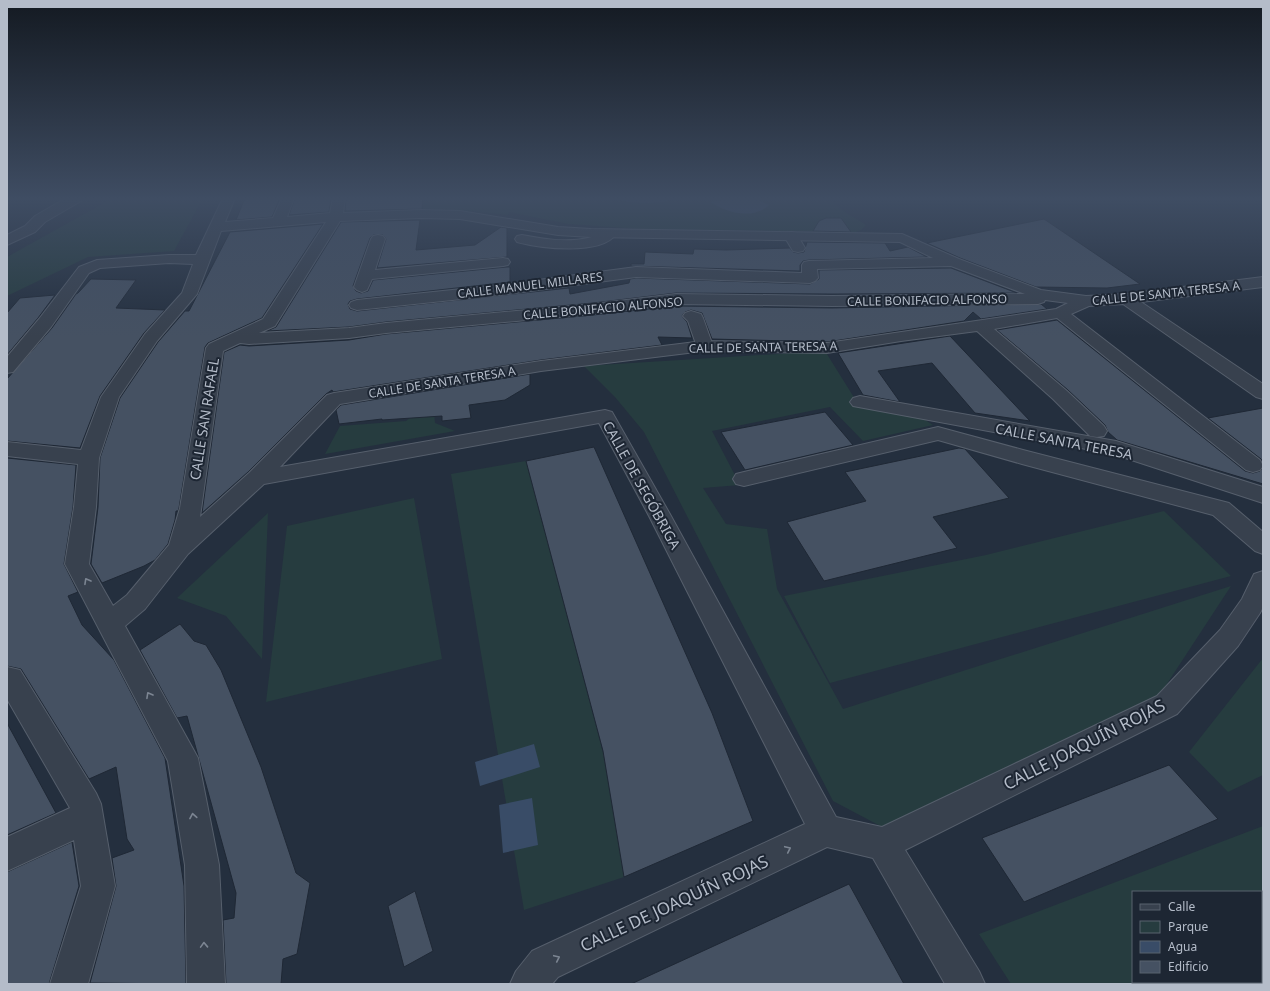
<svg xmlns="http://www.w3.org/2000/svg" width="1270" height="991" viewBox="0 0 1270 991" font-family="'Noto Sans',sans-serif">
<rect width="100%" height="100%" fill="#242f3e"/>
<path fill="#263c3f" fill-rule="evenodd" d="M113 198H203L174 251 88 257 7 296V257Z
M413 198H827L845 212 866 225 861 230 856 232 641 229 569 224 509 212 508 215 473 211 408 208Z
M825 351 860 407 919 416 933 425 863 441 830 407 712 431 740 485 703 488 726 524 767 529 777 589 843 709 1231 586 1157 699 886 829 833 801 644 432 615 397 584 366Z
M434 411 435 423 455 431 325 454 340 426 406 421 411 417Z
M526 461 603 752 624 877 524 910 451 474Z
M414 498 442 659 266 702 287 526Z
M1164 511 1231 576 830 683 784 596 986 555Z
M268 513 262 659 226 616 177 598Z
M1263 658V775L1228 792 1189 752Z
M1263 826V984H1011L979 934ZM1133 892H1261V982H1133Z"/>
<path fill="#394c67" d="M618 198H673L674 199C658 205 635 203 618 200Z
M737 198 758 200 769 205C754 220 726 213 711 202Z
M534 744 540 767 480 786 475 762Z
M532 798 538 845 503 853 499 805Z"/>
<path fill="#455162" stroke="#1f2835" d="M245 198H280L272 217 236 220Z
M295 198H331L329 212 289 215Z
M346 198H423L422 209 345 211Z
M826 218H841L851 232 813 231 819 221Z
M1044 219 1140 284 1107 288 1036 287 960 258 927 243Z
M420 220 416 250 475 245 501 227 507 228V257L377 268 386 239 383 235H373L370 238 353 286 356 291 361 293 368 291 373 280 507 267H510V282L357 299 350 301 348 304 350 309 357 311 569 288 570 294 629 283 630 279 636 278 810 284 819 279V270L951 268 1017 293 832 294 676 293 593 303 386 322 349 327 267 331 276 327 341 222Z
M323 224 262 318 208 343 205 347 179 508 178 511H176L175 520 168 544 155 560 144 566 102 583 91 564 98 507 100 458 120 398 158 342 185 311H189L230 232Z
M807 242 885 243 890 251 908 247 927 257 809 260 803 261 800 265V271L631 266V264H644L645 252 693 254 694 249 726 250 790 248 793 252 798 253 804 252Z
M91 279 136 280 116 308 165 310 144 333 100 396 80 448 7 441V379L52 328 76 294 78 293Z
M55 295 38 318 7 355V313L20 298Z
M1041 304 1047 309 981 319 973 312 964 321 827 342 712 339 702 313 691 310 685 312 682 316 687 322 692 338 658 337 662 345 541 360 333 392 332 390 326 394 248 472 202 513 224 352 240 345 249 346 349 340 386 334 593 315 676 306 832 308Z
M1057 320 1245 471 1253 473 1260 471 1263 468V484L1117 440 1108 432 1105 425 1068 390 997 330Z
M950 336 1030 421 975 413 932 363 878 371 900 402 863 395 838 353Z
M530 374V385L505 400 469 405 471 418 442 421V416L382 420V419L339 424 336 410 341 405Z
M1263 408V463L1261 459 1208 418Z
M825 412 853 445 745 470 721 432Z
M594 447 712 713 753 821 624 877 603 751 526 461Z
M959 448 965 449 1009 498 933 517 957 548 824 581 787 522 866 501 845 472Z
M7 458 76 465 73 507 64 564 78 592 68 596 82 625 114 660 165 758 184 886 186 984 90 983 116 886 112 858 134 850 127 839 116 767 89 779 21 669 7 666Z
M180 624 194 641 206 645 221 670 261 767 296 873 310 883 297 954 283 959 281 984H226L223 920 234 918 236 893 187 716 177 718 140 650Z
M7 723 56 813 7 835Z
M1169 765 1218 819 1024 902 982 838Z
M72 842 79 886 49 984H7V872Z
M849 884 904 984H631Z
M415 891 433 951 404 967 388 906Z"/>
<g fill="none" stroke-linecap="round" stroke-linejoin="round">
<defs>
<path id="pedestrian" d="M609 230 614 231 616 234C601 256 539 248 517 242L515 239 517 236 522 235C544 239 566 243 588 238 596 236 602 232 609 230Z
M791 232 796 233 805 248 803 251 798 252 793 251 784 236 786 233Z
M691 311 701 314 703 318 713 346 710 350 704 351 698 350 688 321 683 316 685 313Z
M938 427 1023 450 1229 503 1263 532V554L1255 551 1213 515 1022 464 938 440 744 486 736 484 733 479 736 474 744 472Z"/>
<path id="minor" d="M66 198H82L81 201 45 222 35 232 7 245V235L25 226 35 216Z
M223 198H235L225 222 273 218 282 198H294L287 217 330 213 333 198H345L343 213 421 210 460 211 558 227 591 229 902 234 959 259 1041 290 1086 296 1126 294 1263 277V287L1141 302 1263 384V399L1256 397 1123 304 1089 306 1071 314 1260 460 1263 466 1260 470 1253 472 1246 470 1057 318 994 329 1067 391 1104 426 1107 431 1104 436 1097 437 1090 436 1053 399 977 331 901 341 827 353 704 351 541 371 340 404 280 467 605 410 612 412 671 516 836 817 882 827 1157 696 1220 630 1242 599 1254 574 1263 571V607L1260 613 1238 646 1177 714 905 850 979 971 985 984H945L873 858 827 847 558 977 552 984H510L516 971 532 951 805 824 649 516 599 423 264 484 188 554 145 609 125 626 198 758 219 865 225 984H187L185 865 168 761 65 564 74 507 78 464 7 456V442L81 450 101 397 145 334 182 293 193 264 169 263 100 268 89 273 51 327 13 372 7 373V357L39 319 79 267 97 260 169 255H196ZM421 218 460 219 558 235 591 237 900 242 933 258 809 261 804 262 802 265V273L636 267 500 285 357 300 351 302 349 305 351 308 357 310 500 295 636 277 810 283 815 281 818 278 817 269 951 266 1025 294 832 296 676 294 593 304 386 323 349 328 259 333 275 326 340 221ZM326 222 263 319 209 344 206 348 180 508 169 545 127 595 113 606 89 564 96 507 99 458 119 397 157 341 197 294 221 231ZM1045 300 1068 303 1056 309 827 343 704 341 541 361 334 393 327 395 249 473 200 517 223 351 240 343 249 344 349 338 386 333 593 314 676 304 832 306 1038 304 1044 302Z
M378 235 383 236 385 239 375 270 503 258 508 259 510 262 508 265 503 266 372 279 367 290 362 292 357 290 354 287 371 239 373 236Z
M860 396 1116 441 1263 487V503L1113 454 853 406 850 402 853 398Z
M7 667 20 670 96 793 101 804 115 886 88 984H50L81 886 74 840 7 871V837L70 808 7 699Z"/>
</defs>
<use href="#pedestrian" stroke="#565f6c" stroke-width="2"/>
<use href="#minor" stroke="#565f6c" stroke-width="2"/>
<use href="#pedestrian" fill="#38414e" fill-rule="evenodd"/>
<use href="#minor" fill="#38414e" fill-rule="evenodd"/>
</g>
<defs><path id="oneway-chevron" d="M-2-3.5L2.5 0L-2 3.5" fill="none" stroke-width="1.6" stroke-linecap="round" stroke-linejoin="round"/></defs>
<g stroke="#7c8592">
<use href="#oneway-chevron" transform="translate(87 581) rotate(-119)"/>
<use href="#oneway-chevron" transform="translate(149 695) rotate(-119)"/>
<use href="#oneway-chevron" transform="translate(193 816) rotate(-100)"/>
<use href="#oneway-chevron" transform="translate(788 849) rotate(-25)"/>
<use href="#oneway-chevron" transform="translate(204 945) rotate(-92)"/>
<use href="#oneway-chevron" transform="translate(557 958) rotate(-25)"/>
</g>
<linearGradient id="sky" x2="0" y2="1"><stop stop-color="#141a22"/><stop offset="0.59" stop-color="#3f4d63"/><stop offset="1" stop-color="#3f4d63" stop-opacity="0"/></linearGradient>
<rect width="1270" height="337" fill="url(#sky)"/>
<g text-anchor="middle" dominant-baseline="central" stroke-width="4" stroke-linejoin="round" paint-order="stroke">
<g font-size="12" fill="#b4bcc9" stroke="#1d2633">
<text transform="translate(530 285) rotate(-7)">CALLE MANUEL MILLARES</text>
<text transform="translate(1166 293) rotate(-6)">CALLE DE SANTA TERESA A</text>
<text transform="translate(927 300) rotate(-1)">CALLE BONIFACIO ALFONSO</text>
<text transform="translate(603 308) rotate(-5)">CALLE BONIFACIO ALFONSO</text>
<text transform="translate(763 347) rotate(-1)">CALLE DE SANTA TERESA A</text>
<text transform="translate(442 382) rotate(-9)">CALLE DE SANTA TERESA A</text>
</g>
<g font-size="14" fill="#b4bcc9" stroke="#1d2633">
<text transform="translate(204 419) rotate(-81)">CALLE SAN RAFAEL</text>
<text transform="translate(1064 441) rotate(11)">CALLE SANTA TERESA</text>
<text transform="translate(642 485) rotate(61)">CALLE DE SEGÓBRIGA</text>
</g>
<g font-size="17" fill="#b4bcc9" stroke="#1d2633">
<text transform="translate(1084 744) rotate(-27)">CALLE JOAQUÍN ROJAS</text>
<text transform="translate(674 903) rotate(-25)">CALLE DE JOAQUÍN ROJAS</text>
</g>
</g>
<rect width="1270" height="991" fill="none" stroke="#b4bcc9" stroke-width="16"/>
<rect x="1132" y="891" width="130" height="92" fill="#1d2633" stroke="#59626f"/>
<rect x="1140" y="904" width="20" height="6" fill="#38414e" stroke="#59626f"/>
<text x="1168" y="911" font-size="12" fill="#b4bcc9">Calle</text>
<rect x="1140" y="921" width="20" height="12" fill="#263c3f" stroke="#59626f"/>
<text x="1168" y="931" font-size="12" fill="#b4bcc9">Parque</text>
<rect x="1140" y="941" width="20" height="12" fill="#394c67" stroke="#59626f"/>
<text x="1168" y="951" font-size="12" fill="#b4bcc9">Agua</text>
<rect x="1140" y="961" width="20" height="12" fill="#455162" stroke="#59626f"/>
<text x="1168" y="971" font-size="12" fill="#b4bcc9">Edificio</text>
</svg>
